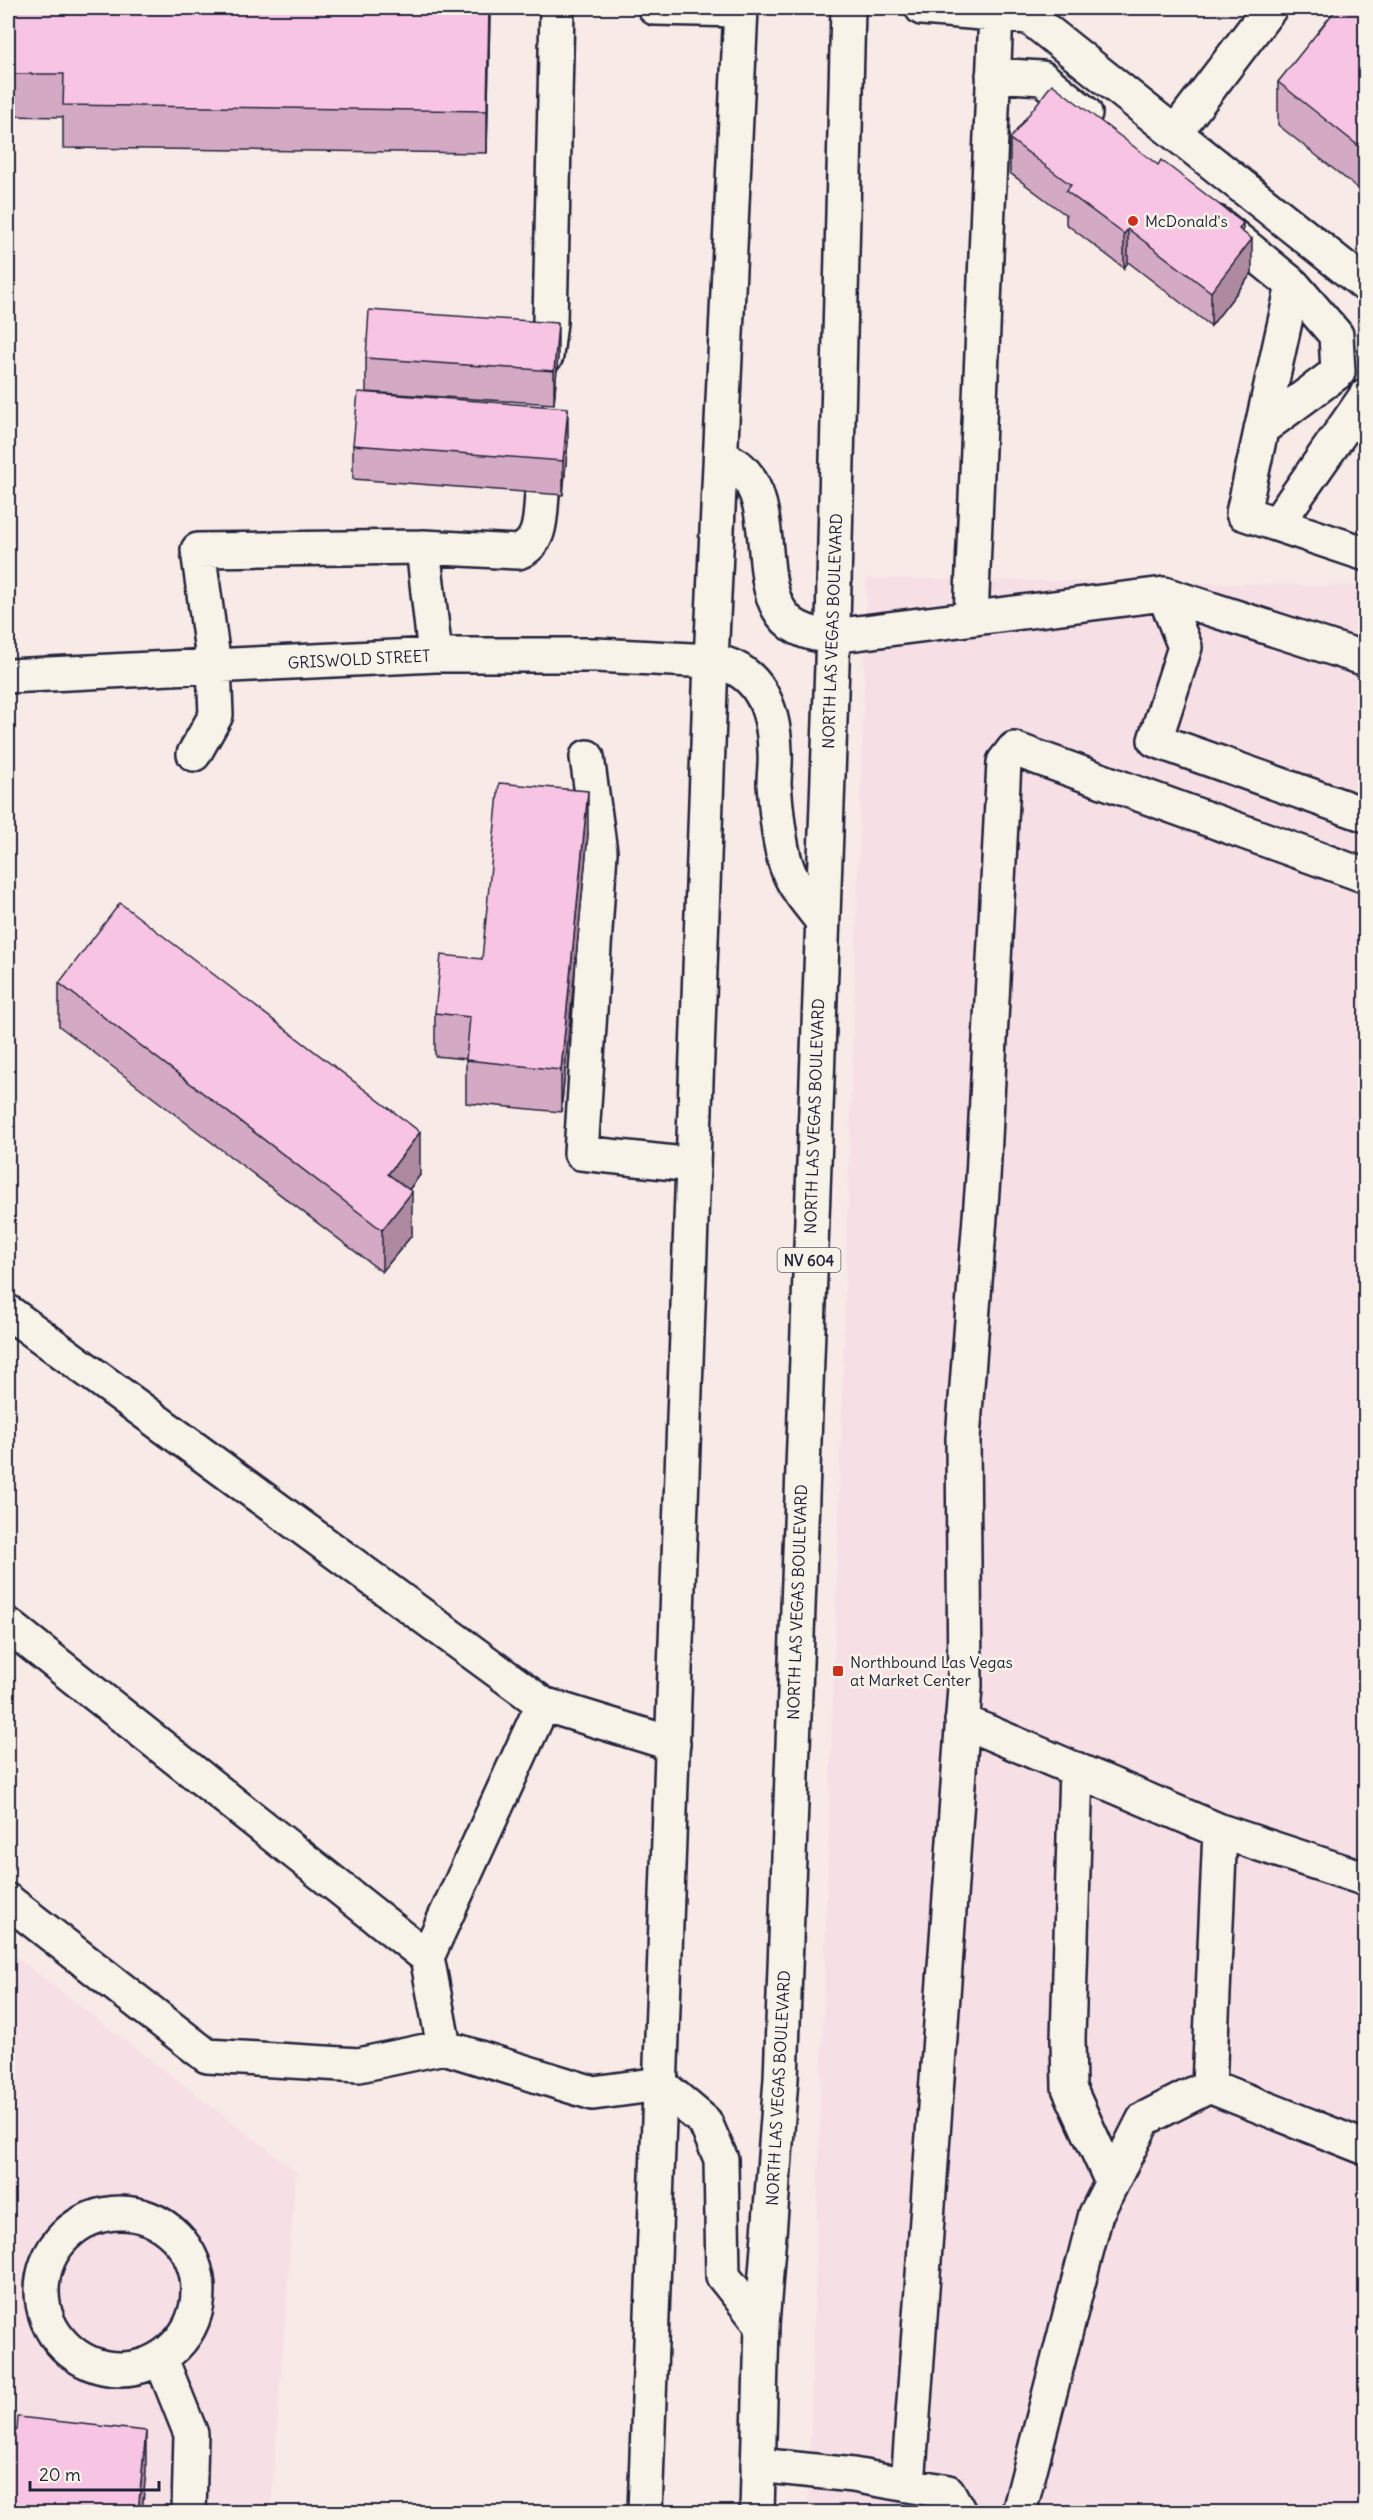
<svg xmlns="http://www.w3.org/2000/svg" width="1373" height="2520" viewBox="0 0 1373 2520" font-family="Delius,sans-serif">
<rect width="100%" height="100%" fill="#f7eae7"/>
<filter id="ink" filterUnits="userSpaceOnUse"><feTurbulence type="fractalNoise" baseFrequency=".0167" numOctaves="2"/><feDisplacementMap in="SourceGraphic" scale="12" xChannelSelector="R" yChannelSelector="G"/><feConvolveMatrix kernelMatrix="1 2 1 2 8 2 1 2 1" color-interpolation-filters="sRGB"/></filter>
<g filter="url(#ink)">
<path fill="#f7dfe6" d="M867 578 1365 586V2512H808Z
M8 1951 296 2171 271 2512H8Z"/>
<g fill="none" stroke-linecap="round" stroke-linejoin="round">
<defs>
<path id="minor" d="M655 8 741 10
M922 8 1029 17 1366 285
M993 75 1042 78 1085 113
M1175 133 1270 8
M1217 223 1293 285 1243 513 1366 554
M546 356 550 322 557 8
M1261 429 1338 372 1336 335 1293 285
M1277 524 1366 396
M423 547 435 655
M1164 594 1185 647 1155 740 1366 815
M971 618 996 14
M833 636 1164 594 1366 659
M8 676 435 655H596L711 661
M194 754 216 715 214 666 198 550 423 547 518 552C542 543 540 517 542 494
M587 757 600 852 581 1153 693 1165
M8 1312 543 1704 673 1744
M8 1625 427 1957 543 1704
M962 1721 1220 1831 1366 1879
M1076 1769 1068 2039 1069 2088 1112 2182
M8 1901 207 2056 359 2065 444 2047
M427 1957 444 2047 593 2093 660 2084
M1209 2086 1220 1831
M42 2291a78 78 0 1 1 156 0a78 78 0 1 1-156 0Z
M161 2359 191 2434 189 2512
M758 2465 853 2475 948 2492 959 2512
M908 2485 965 1687 963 1438 983 1178 1004 762 1014 749 1366 876
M1019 2512 1096 2214 1144 2119 1209 2086 1366 2148"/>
<path id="major" d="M721 456C727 460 735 463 740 468 791 517 732 633 833 636
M711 661C758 667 774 707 775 752 776 762 774 773 774 784 776 808 779 848 788 870 795 888 809 904 821 919
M660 2084 705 2122 721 2159 723 2276 762 2325
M645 2512 711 661 741 8
M757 2512 762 2325 781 2079 832 665 848 8"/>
</defs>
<use href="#minor" stroke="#22223b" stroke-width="38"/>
<use href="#major" stroke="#22223b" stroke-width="38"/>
<use href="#minor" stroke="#f7f3e8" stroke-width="33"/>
<use href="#major" stroke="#f7f3e8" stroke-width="33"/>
</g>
<path fill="#d4a9c3" stroke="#22223b" stroke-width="1.5" d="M8 8H490L487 153 63 148V117L8 116Z
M1365 8V194L1278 125V82Z
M1010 139 1243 233 1252 273 1211 326 1128 262 1124 268 1066 224V215L1010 173Z
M558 356 554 404 366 392V358Z
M568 441 563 495 353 479V445Z
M588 834 561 1112 466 1103V1059L435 1056V1013Z
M59 983 420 1175 409 1190 412 1235 382 1272 59 1026Z"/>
<path fill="#ad8a9f" stroke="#22223b" stroke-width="1.5" d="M489 8H490L487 153V111Z
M1243 223V250L1252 239V273L1211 326V292L1239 229Z
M1128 229V262L1124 268V234Z
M558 323V356L554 404V371Z
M568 408V441L563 495V461Z
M588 791V834L561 1112V1070Z
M420 1132V1175L388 1217V1174Z
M412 1192V1235L382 1272V1230Z
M146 2431V2473L142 2512H138Z"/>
<path fill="#f7c5e3" stroke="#22223b" stroke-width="1.5" d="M8 8H489L487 111 63 105 64 74H8Z
M1337 8H1365V151L1278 82Z
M1052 84 1158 165 1161 160 1243 223 1239 229 1252 239 1211 292 1128 229 1124 234 1066 191 1071 185 1010 139Z
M369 310 558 323 554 371 366 358Z
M358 392 568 408 563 461 353 445Z
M499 783 588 791 561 1070 466 1060 470 1017 435 1013 441 955 482 959Z
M120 903 420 1132 388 1174 412 1192 382 1230 59 983Z
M18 2417 146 2431 138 2512H8V2429L17 2430Z"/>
</g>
<g fill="#c8321e" stroke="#f7f3e8" stroke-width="2">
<circle cx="1133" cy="221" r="6"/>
<rect x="832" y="1665" width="12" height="12" rx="3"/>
</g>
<g text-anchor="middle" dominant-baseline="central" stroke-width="5" stroke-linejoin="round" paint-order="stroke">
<rect fill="#f7f3e8" stroke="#62616f" stroke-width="1.5" x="777.5" y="1248" width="63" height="24" rx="4.5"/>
<g font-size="15" font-weight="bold" fill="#22223b">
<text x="809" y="1260">NV 604</text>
</g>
<g font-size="16" fill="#22223b" stroke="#f7f3e8" text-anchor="start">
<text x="1145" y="221">McDonald's</text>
<text x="850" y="1662">Northbound Las Vegas<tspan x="850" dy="18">at Market Center</tspan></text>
</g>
<g font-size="16" fill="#22223b" stroke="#f7f3e8">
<text transform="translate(832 631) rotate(-88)">NORTH LAS VEGAS BOULEVARD</text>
<text transform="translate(359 659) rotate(-3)">GRISWOLD STREET</text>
<text transform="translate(814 1116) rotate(-88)">NORTH LAS VEGAS BOULEVARD</text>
<text transform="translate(797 1602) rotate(-88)">NORTH LAS VEGAS BOULEVARD</text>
<text transform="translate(778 2088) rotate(-87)">NORTH LAS VEGAS BOULEVARD</text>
</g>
</g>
<rect width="1373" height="2520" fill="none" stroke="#f7f3e8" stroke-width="30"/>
<rect x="15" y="15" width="1343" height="2490" fill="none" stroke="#22223b" stroke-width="2" filter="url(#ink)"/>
<path d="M30 2481v9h129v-9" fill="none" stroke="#22223b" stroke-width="3"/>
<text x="39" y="2481" font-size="18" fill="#22223b" stroke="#f7f3e8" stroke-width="4.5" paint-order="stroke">20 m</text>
</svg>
